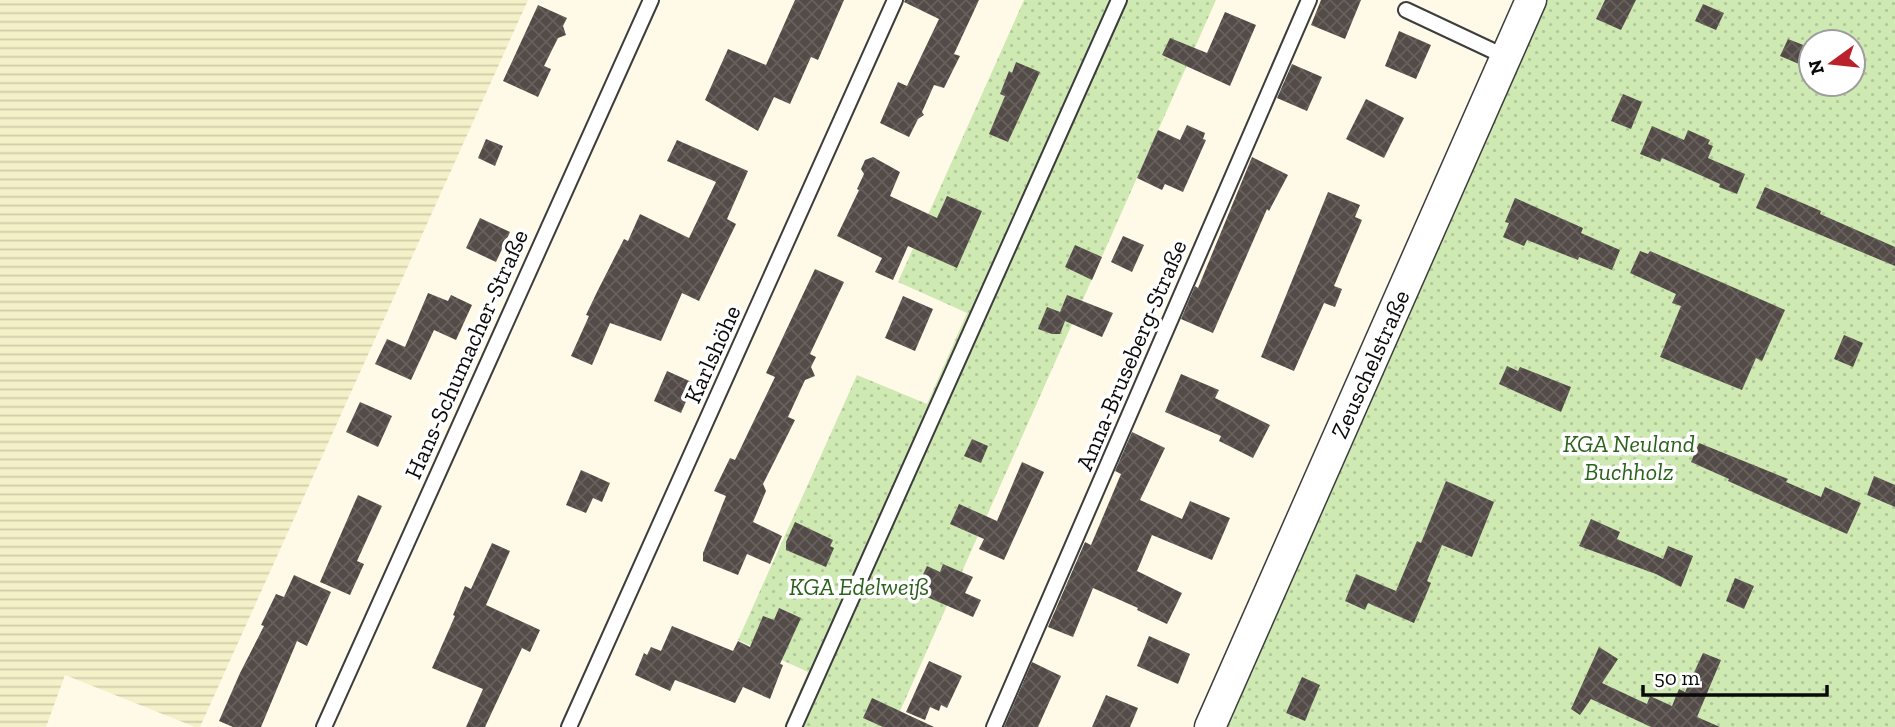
<svg xmlns="http://www.w3.org/2000/svg" width="1895" height="727" viewBox="0 0 1895 727" font-family="'Zilla Slab',serif">
<defs>
<pattern id="farmland-rules" width="6" height="5" patternUnits="userSpaceOnUse" patternTransform="scale(1.75)"><rect width="6" height="5" fill="#f4f0c8"/><path d="M0 2.5h6" fill="none" stroke="#d0ccaa"/></pattern>
<pattern id="garden-dots" width="8" height="8" patternUnits="userSpaceOnUse" patternTransform="scale(1.75)"><rect width="8" height="8" fill="#cfe9b2"/><path d="M2 2h.1M6 6h.1" fill="none" stroke="#b0c698" stroke-width="1.8" stroke-linecap="round"/></pattern>
<pattern id="building-cross-hatch" width="8" height="8" patternUnits="userSpaceOnUse" patternTransform="scale(1.75)"><rect width="8" height="8" fill="#534b47"/><path d="M0 0l8 8M0 8l8-8" fill="none" stroke="#67605d"/></pattern>
</defs>
<rect width="100%" height="100%" fill="#fffae8"/>
<path fill="url(#farmland-rules)" d="M0 0H528L200 727H195L65 675 46 727H0Z"/>
<path fill="url(#garden-dots)" fill-rule="evenodd" d="M1024 0H1216L893 727H784L808 672 738 640 857 375 927 404 967 313 898 282Z
M1537 0H1895V727H1220ZM1811 42H1853V84H1811Z"/>
<path fill="url(#building-cross-hatch)" d="M795 0H844L818 60 811 57 790 104 774 97 758 131 705 100 728 49 766 65Z
M905 0H979L954 54 960 56 944 88 934 85 922 112 924 115 918 119 909 137 880 123 898 82 907 86 939 19 904 2Z
M1321 0H1361L1345 39 1311 25Z
M1605 0H1636L1621 30 1596 19Z
M1703 4 1724 13 1716 30 1695 21Z
M538 5 567 18 563 26 566 35 558 38 544 66 551 69 538 97 503 81Z
M1225 12 1256 25 1230 86 1162 55 1170 38 1207 53Z
M1399 31 1431 45 1416 79 1385 66Z
M1788 39 1811 48V69L1780 56Z
M1016 62 1040 72 1008 142 989 134 1005 96 1000 94 1009 71 1012 73Z
M1292 64 1322 77 1307 111 1277 98Z
M1623 94 1642 102 1631 129 1611 121Z
M1366 99 1404 118 1384 158 1346 139Z
M1187 125 1205 133 1203 139 1206 140 1183 192 1165 184 1162 190 1137 178 1158 130 1180 140Z
M1652 126 1684 140 1688 130 1710 140 1708 144 1713 146 1708 158 1745 174 1737 194 1719 187 1720 184 1662 158 1660 162 1640 154Z
M486 139 503 146 495 166 478 158Z
M677 140 748 171 727 219 736 224 699 301 682 293 661 341 610 323 592 365 571 356 589 316 586 315 598 290 624 239 628 241 640 214 689 238 716 182 667 161Z
M873 157 900 172 890 196 937 218 947 196 982 211 957 268 908 246 893 280 875 272 882 258 837 236 859 190 857 189 864 174 861 169 865 160Z
M1252 157 1288 175 1269 211 1267 209 1213 333 1181 319 1195 286 1198 288Z
M1765 187 1821 211 1820 214 1895 247V266L1756 208Z
M1328 192 1360 205 1355 217 1362 220 1334 286 1342 289 1335 307 1324 303 1294 371 1261 357Z
M1515 198 1583 228 1581 233 1620 250 1612 270 1579 257 1578 260 1527 240 1524 246 1503 237 1509 223 1505 222Z
M480 218 510 232 496 262 466 248Z
M1123 236 1144 245 1132 272 1111 262Z
M1075 245 1102 257 1092 280 1065 267Z
M1640 251 1648 254 1650 251 1785 310 1762 361 1756 358 1742 390 1660 357 1681 306 1672 303 1676 294 1630 273Z
M815 269 844 282 810 354 816 357 811 367 815 376 805 380 788 417 795 420 763 484 766 491 753 522 782 536 770 564 747 554 738 575 703 561V553L726 496 714 491 730 458 735 460 775 377 766 373Z
M428 293 448 301 451 295 472 305 456 340 434 330 411 380 375 364 387 339 405 347Z
M1067 295 1113 313 1102 337 1065 321 1060 334H1052L1038 329 1047 307 1060 312Z
M903 296 933 309 915 351 885 338Z
M1844 335 1863 343 1853 367 1834 359Z
M1507 366 1518 371 1520 367 1571 387 1561 412 1499 384Z
M667 371 694 383 681 413 654 401Z
M1181 374 1219 390 1215 398 1270 425 1253 458 1219 441 1221 436 1165 412Z
M360 402 392 416 378 447 346 432Z
M1132 432 1165 448 1140 500 1182 519 1190 501 1230 518 1212 560 1152 535 1137 571 1182 593 1167 624 1137 610 1138 608 1093 588 1073 637 1048 627 1085 542 1091 545 1121 474 1115 471Z
M972 439 988 446 981 463 964 456Z
M1699 443 1788 479 1786 482 1821 497 1825 487 1861 503 1847 534 1728 481 1729 479 1691 462Z
M1022 462 1044 472 1004 560 979 549 984 539 950 524 959 504 997 521Z
M581 470 610 483 602 502 593 498 586 513 566 505Z
M1874 476 1895 485V507L1867 495Z
M1446 481 1494 502 1472 557 1442 545 1427 581 1431 583 1414 623 1368 603 1365 610 1345 601 1356 574 1396 591 1417 541 1421 543Z
M358 495 382 506 357 561 364 564 350 595 320 582Z
M1591 519 1620 532 1617 539 1663 559 1668 546 1693 556 1681 587 1656 574 1579 546Z
M795 522 833 540 830 546 834 548 826 567 786 550V542Z
M492 543 510 551 486 605 540 630 530 652 522 648 485 727H466L483 689 432 668 455 616 453 615 465 586 471 589Z
M943 564 973 577 965 593 981 600 973 617 927 597 930 591 918 585 927 566 940 572Z
M294 575 331 592 307 646 297 641 261 727H233L219 721 240 673 264 626 261 625 276 594 284 597Z
M1735 578 1754 586 1744 609 1726 601Z
M779 608 801 618 780 664 783 665 770 699 743 687 735 703 675 680 670 691 635 675 644 653 647 655 651 647 661 651 672 626 733 651 738 641 750 647 763 616 774 620Z
M1149 636 1190 654 1178 684 1137 666Z
M1599 647 1618 659 1602 683 1647 704 1650 696 1672 706 1679 689 1685 692 1703 653 1721 660 1697 717 1720 727H1651L1591 699 1580 715 1571 709Z
M929 661 962 676 947 708 941 705 939 711 930 707 925 720 906 712Z
M1032 662 1061 676 1038 727H1004Z
M1302 677 1320 685 1305 721 1286 713Z
M1106 695 1138 708 1130 727H1092Z
M872 698 934 727H883L863 718Z"/>
<g fill="none" stroke-linecap="round" stroke-linejoin="round">
<defs>
<path id="service" d="M1406 10 1506 57
M324 727 651 0
M569 727 895 0
M794 727 1119 0
M994 727 1309 0"/>
<path id="minor" d="M1210 727 1531 0"/>
</defs>
<use href="#service" stroke="#3d3d3d" stroke-width="18"/>
<use href="#minor" stroke="#3d3d3d" stroke-width="33"/>
<use href="#service" stroke="#fff" stroke-width="14"/>
<use href="#minor" stroke="#fff" stroke-width="30"/>
</g>
<g text-anchor="middle" dominant-baseline="central" stroke-width="7" stroke-linejoin="round" paint-order="stroke">
<g font-size="24" fill="#0a0a0a" stroke="#fff">
<text transform="translate(466 354) rotate(-66)">Hans-Schumacher-Straße</text>
<text transform="translate(712 354) rotate(-66)">Karlshöhe</text>
<text transform="translate(1131 355) rotate(-67)">Anna-Bruseberg-Straße</text>
<text transform="translate(1370 364) rotate(-66)">Zeuschelstraße</text>
</g>
<g font-size="24" font-style="italic" fill="#2b621b" stroke="#fff">
<text x="1629" y="443">KGA Neuland<tspan x="1629" dy="28">Buchholz</tspan></text>
<text x="859" y="586">KGA Edelweiß</text>
</g>
</g>
<g transform="translate(1832 63) rotate(255)"><circle r="33" fill="#ffffff" stroke="#9d9d9d" stroke-width="2"/>
<path d="M0-5L12 26L0 18L-12 26Z" fill="#bb212b"/>
<text y="-10" font-size="19" font-weight="bold" text-anchor="middle" fill="#0a0a0a">N</text>
</g>
<path d="M1643 685v10h184v-10" fill="none" stroke="#0a0a0a" stroke-width="3.5"/>
<text x="1654" y="685" font-size="21" fill="#0a0a0a" stroke="#ffffff" stroke-width="5" paint-order="stroke">50 m</text>
</svg>
